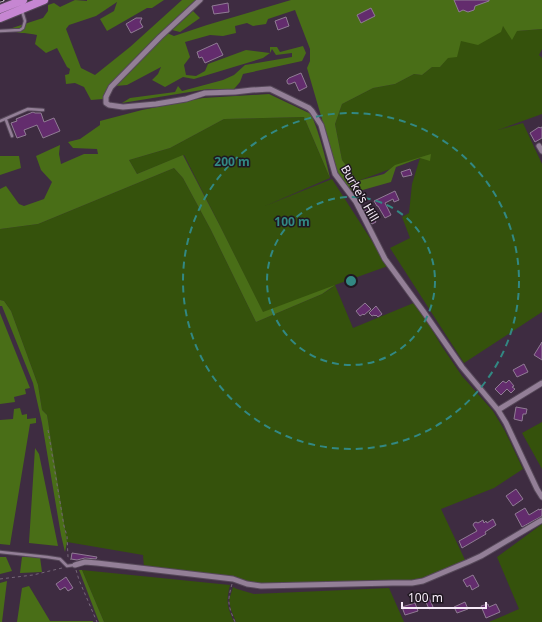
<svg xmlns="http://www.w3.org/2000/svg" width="542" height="622" viewBox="0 0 542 622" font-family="'Noto Sans',sans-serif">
<rect width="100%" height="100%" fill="#3e2c41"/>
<path fill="#35520c" d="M503 26 517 31 542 29V49L539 55 542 58V114L498 130 523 123 542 164V312L464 363 390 248 410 238 402 217 409 213 412 184 420 158 358 181 342 160 335 124 342 104 373 88 395 84 414 74 422 75 432 67H440L461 41Z
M304 117 330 178 265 206 332 179 388 266 335 285 353 328 416 302 441 345 462 376 493 411 505 431 523 469 494 488 441 509 466 562 416 583 248 585 233 579 144 567 143 555 67 542 47 415 42 410 38 385 11 311 4 301 0 300V229L38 224 174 168 183 178 211 230 256 322 322 294 333 287 263 313 220 226 184 155 137 174 129 160 170 148 224 119Z
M542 422V469L522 433Z
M542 524V622H489L519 609 497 557Z
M82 570 230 585C226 602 227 606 234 622H104Z
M233 587 237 589 254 594 389 588 404 622H236L231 610 229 600Z"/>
<path fill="#496e17" d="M75 0 87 1V0H164L152 8H147L107 31 100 19 114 11 117 2 96 16 69 25 66 29 81 68 95 75 130 47 182 0H196L109 85 103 99 91 100 84 87 75 83 66 84 65 75 69 74 70 69 67 67 57 48 46 53 35 44 37 35C27 32 18 35 9 29L43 18 48 11V5L54 3 60 7Z
M291 0H542V29L517 31 512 40 503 26 501 32 478 45 461 41 457 57 448 58 440 67H432L422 75 414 74 395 84 373 88 342 104 335 124 342 160 358 181 384 174 395 165 431 154 430 161 420 158 396 167 391 182 352 193 338 174 307 68 310 61V49L295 10 268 19 266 24 253 26 247 23 235 26 236 33 223 36 210 35 185 42 190 57 184 65 186 75 196 76 205 71 208 64 246 50 270 53V47H277L280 52 303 46 306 53 302 61 243 74 240 82 234 89H208L122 103 130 98 175 92 178 86 182 91 223 80 234 75 245 65 292 57V53L276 55 272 49 270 53 263 58 194 79 183 77 165 87 152 80 158 74 161 67 127 85 115 86 167 33 174 36 207 25Z
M193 11 200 18 180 32 172 30Z
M269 94 311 114C320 135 325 156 330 178L304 117 224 119 170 148 129 160 137 174 183 155 220 226 263 312 335 285 322 294 256 322 211 230 183 178 174 168 38 224 0 229V189L6 186 19 204 24 206 44 199 52 182 41 170 36 156 60 145 59 154 61 164 84 154H98L97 149 73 148 68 142 80 139 100 125V121L142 110 203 98Z
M0 156H19L21 168 0 175Z
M0 300 4 301 11 311 38 385 42 410 47 415 67 542 65 552 61 535 42 423 33 383 2 306H0Z
M0 313 30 388 25 389 26 394 14 397 15 402 0 404Z
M20 408 22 415 27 414V419L36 418V423L30 424 10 545 0 544V420L13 419 14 409Z
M35 448 39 454 58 546 29 543Z
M0 557H6L12 571 0 574Z
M22 557H40L42 572 20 573Z
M79 570H82L104 622H99Z
M7 581 2 622H0V583Z
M29 586 50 621H93V622H17L22 588Z"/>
<path fill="#632c6d" stroke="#907c94" d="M454 0H489V1L475 6 474 10 468 12 463 10 459 12Z
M228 3 229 12 214 14 212 6Z
M371 8 375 16 361 23 357 15Z
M286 17 289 26 278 30 275 21Z
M136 18H142L140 22 143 27 131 33 126 24Z
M217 43 223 55 205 63 202 57 199 58 197 52Z
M301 73 307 87 299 91 295 82 290 84H288L287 82V80L289 78Z
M33 112 35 113H41L44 122 54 118 60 131 43 138 37 125 24 130 26 135 17 138 11 123 17 121 16 119Z
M539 127 540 128 542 127V138L535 142 530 133Z
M410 169 412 175 403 177 401 172Z
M395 191 399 200 394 202 393 199 385 203 391 215 385 218 378 206H377L374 201Z
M366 206 376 222 372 224 364 208Z
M365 303 371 309 364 315 363 314 360 316 356 311Z
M376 306 382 314 378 317 376 315 375 316 374 315 372 316 369 313Z
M542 342V360L534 355Z
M524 364 528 372 517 377 513 370Z
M509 380 514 386 512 387 515 389 511 393 507 389 501 395 495 389 503 381 506 383Z
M516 407 527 409 526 414H523L522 421 514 419Z
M516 489 523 499 513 506 506 496Z
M525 508 529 515 539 509V510L542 509V516L522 527 515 514Z
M493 519 496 525 485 532 486 534 462 548 459 541 477 531 473 525 474 523 476 522 478 523 483 520 484 523 486 521 487 523Z
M72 553 97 557 96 559 85 558 77 560 71 559Z
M473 575 479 586 472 590 470 585 467 587 463 580Z
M66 577 73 588 68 591 65 587 60 590 56 584Z
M427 593 433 607 429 609 423 595Z
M465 602 468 609 457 613 454 607Z
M415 603 418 611 405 615 402 607Z
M488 604 489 607 496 604 500 612 486 618 481 606Z"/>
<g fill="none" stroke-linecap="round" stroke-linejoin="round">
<defs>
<path id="service" d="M0 31 20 30 23 28 25 21 22 11
M6 120 12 136
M0 121 28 109 43 110
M0 552 47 557 60 559 67 566 74 565"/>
<path id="minor" d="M200 0 160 37 111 87 106 97V103L109 105 123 107 156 104 186 99 205 93 235 92 252 90 270 89 309 108 312 111 321 125 335 174 356 202 385 259 423 311 462 367 498 410 506 423 537 489 542 497
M539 146 542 151
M498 410 542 383
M75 565 85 562 97 563 233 579 247 584 261 586 393 583H412L423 581 468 562 481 556 542 520"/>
<path id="trunk" d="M0 9 23 0
M0 18 44 0"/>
</defs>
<use href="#service" stroke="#564859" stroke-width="4.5"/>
<use href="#minor" stroke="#564859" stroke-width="7"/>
<use href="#trunk" stroke="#564859" stroke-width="10"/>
<path stroke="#756678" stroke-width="1" stroke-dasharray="3 3" stroke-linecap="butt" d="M48 430 64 526 67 536 68 557 71 560
M76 570 79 580 97 622
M0 579 33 575 62 568
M232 584C227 602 228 605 235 622"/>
<use href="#service" stroke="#937f97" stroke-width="2.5"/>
<use href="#minor" stroke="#937f97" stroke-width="5"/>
<use href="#trunk" stroke="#c686d2" stroke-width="8"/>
<defs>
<path id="rail" d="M0 1 3 0"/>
</defs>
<use href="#rail" stroke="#d2c6d4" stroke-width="3"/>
<use href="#rail" stroke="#201821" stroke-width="1.5" stroke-dasharray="4.5" stroke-linecap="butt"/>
</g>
<g fill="none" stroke="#328883" stroke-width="2" stroke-dasharray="7 5">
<circle cx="351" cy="281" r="84"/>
<circle cx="351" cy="281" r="168"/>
</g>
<g text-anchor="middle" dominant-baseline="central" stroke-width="3" stroke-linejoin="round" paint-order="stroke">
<g font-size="12" fill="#f6ebf8" stroke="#201821">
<text transform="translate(360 193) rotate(60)">Burke's Hill</text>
</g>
</g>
<circle cx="351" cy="281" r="6" fill="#328883" stroke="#201821" stroke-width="2"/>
<g font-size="12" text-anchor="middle" font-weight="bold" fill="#328883" stroke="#201821" stroke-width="3" stroke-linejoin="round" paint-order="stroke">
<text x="232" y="166">200 m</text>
<text x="292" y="226">100 m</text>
</g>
<path d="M402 602v6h84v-6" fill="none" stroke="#f6ebf8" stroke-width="2"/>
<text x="408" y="602" font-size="12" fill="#f6ebf8" stroke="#201821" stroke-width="3" paint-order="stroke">100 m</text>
</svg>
